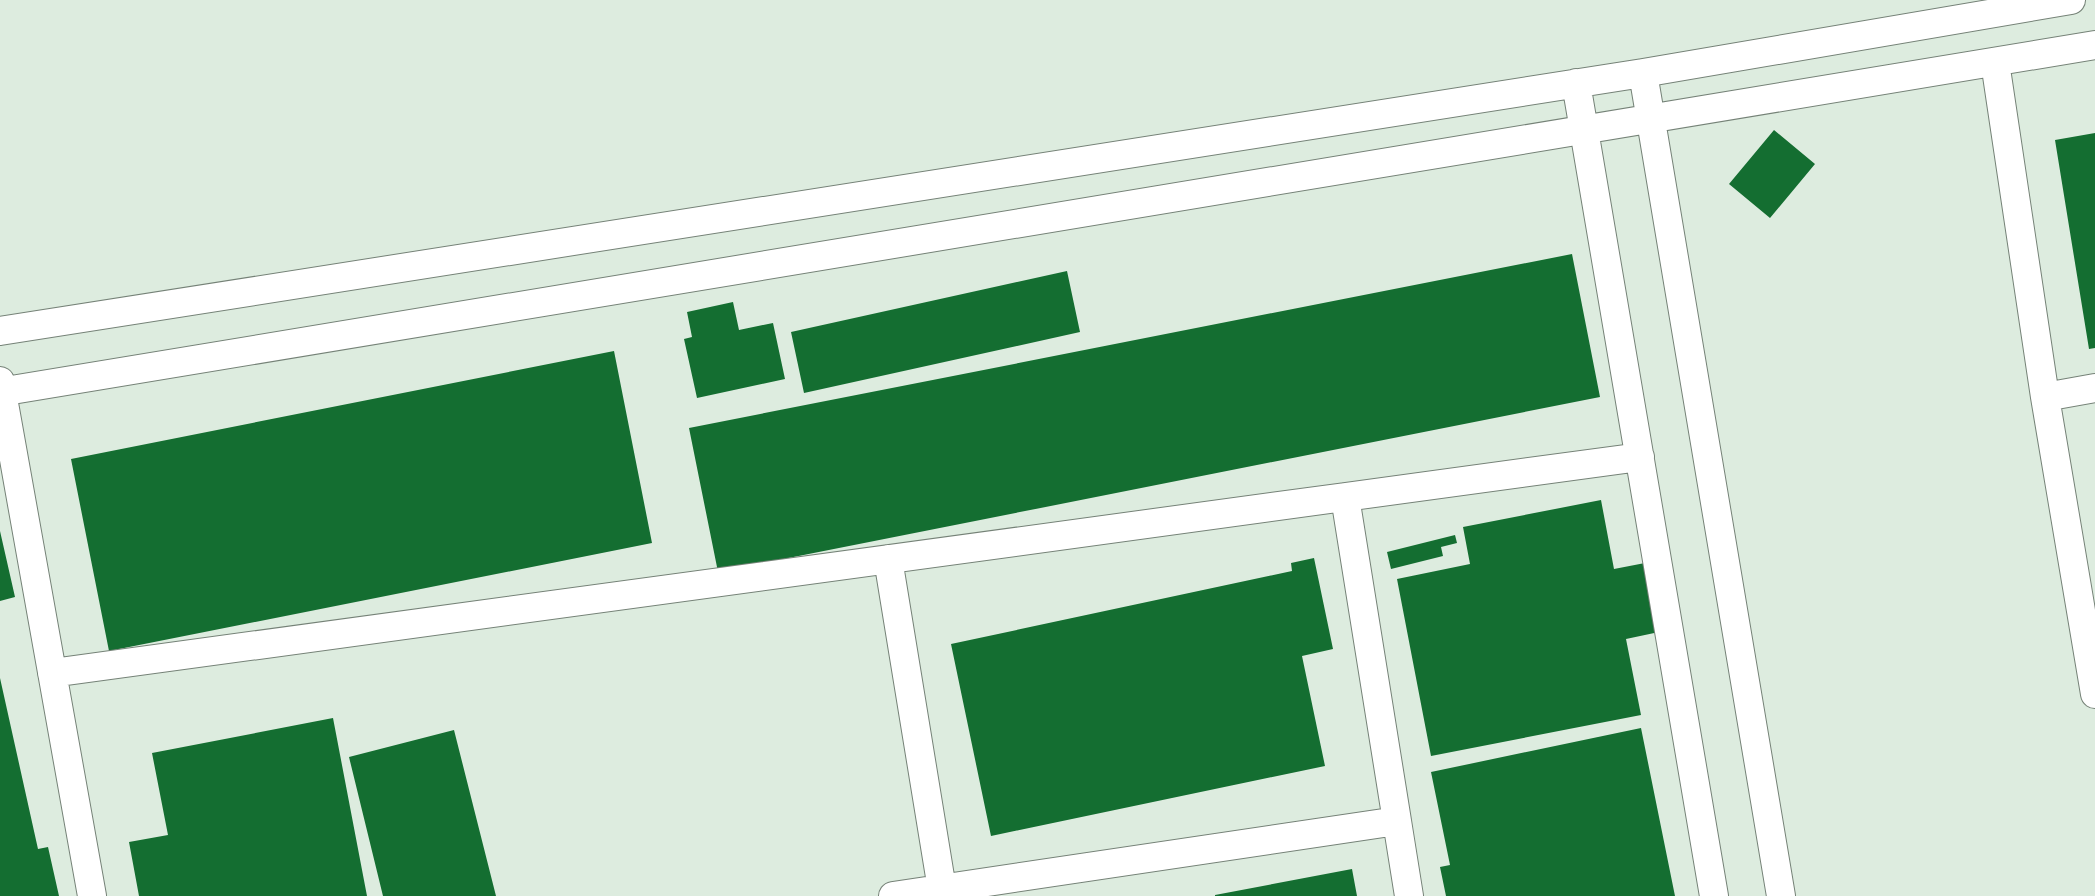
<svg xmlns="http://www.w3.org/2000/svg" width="2095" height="896" viewBox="0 0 2095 896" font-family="Lora,serif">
<rect width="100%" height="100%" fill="#ddecdf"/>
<path fill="#146e31" d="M1774 130 1815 164 1770 218 1729 184Z
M2095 133V348L2089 349 2055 140Z
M1572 254 1600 397 718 572 689 428Z
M1067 271 1080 332 804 393 791 332Z
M733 302 739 330 773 323 785 379 697 398 684 339 692 337 687 312Z
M614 351 652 543 109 651 71 459Z
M1601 500 1614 569 1645 563 1659 632 1626 639 1641 715 1431 756 1397 579 1470 564 1463 527Z
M0 531 15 597 0 601Z
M1455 535 1457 543 1441 547 1443 556 1391 569 1387 552Z
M1314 558 1333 649 1302 656 1325 766 991 836 951 644 1292 571 1291 563Z
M0 678 38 849 48 847 59 896H0Z
M333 718 367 896H139L129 842 168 835 152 753Z
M1641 728 1675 896H1446L1440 867 1450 865 1431 772Z
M454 730 496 896H383L349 757Z
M1352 869 1357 896H1215V895Z"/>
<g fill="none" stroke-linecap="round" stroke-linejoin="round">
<defs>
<path id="minor" d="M1995 62 2045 397 2095 388
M1643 73 1781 896
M1576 83 1714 896
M0 331 1643 73 2071 0
M0 381 92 896
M0 392 2095 45
M2045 397 2095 694
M888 559 942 889
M52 673 1345 497
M1397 821 1345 497 1640 457
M893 896 1397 821 1409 896"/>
</defs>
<use href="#minor" stroke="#758277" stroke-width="30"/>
<use href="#minor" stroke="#fff" stroke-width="28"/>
</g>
</svg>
